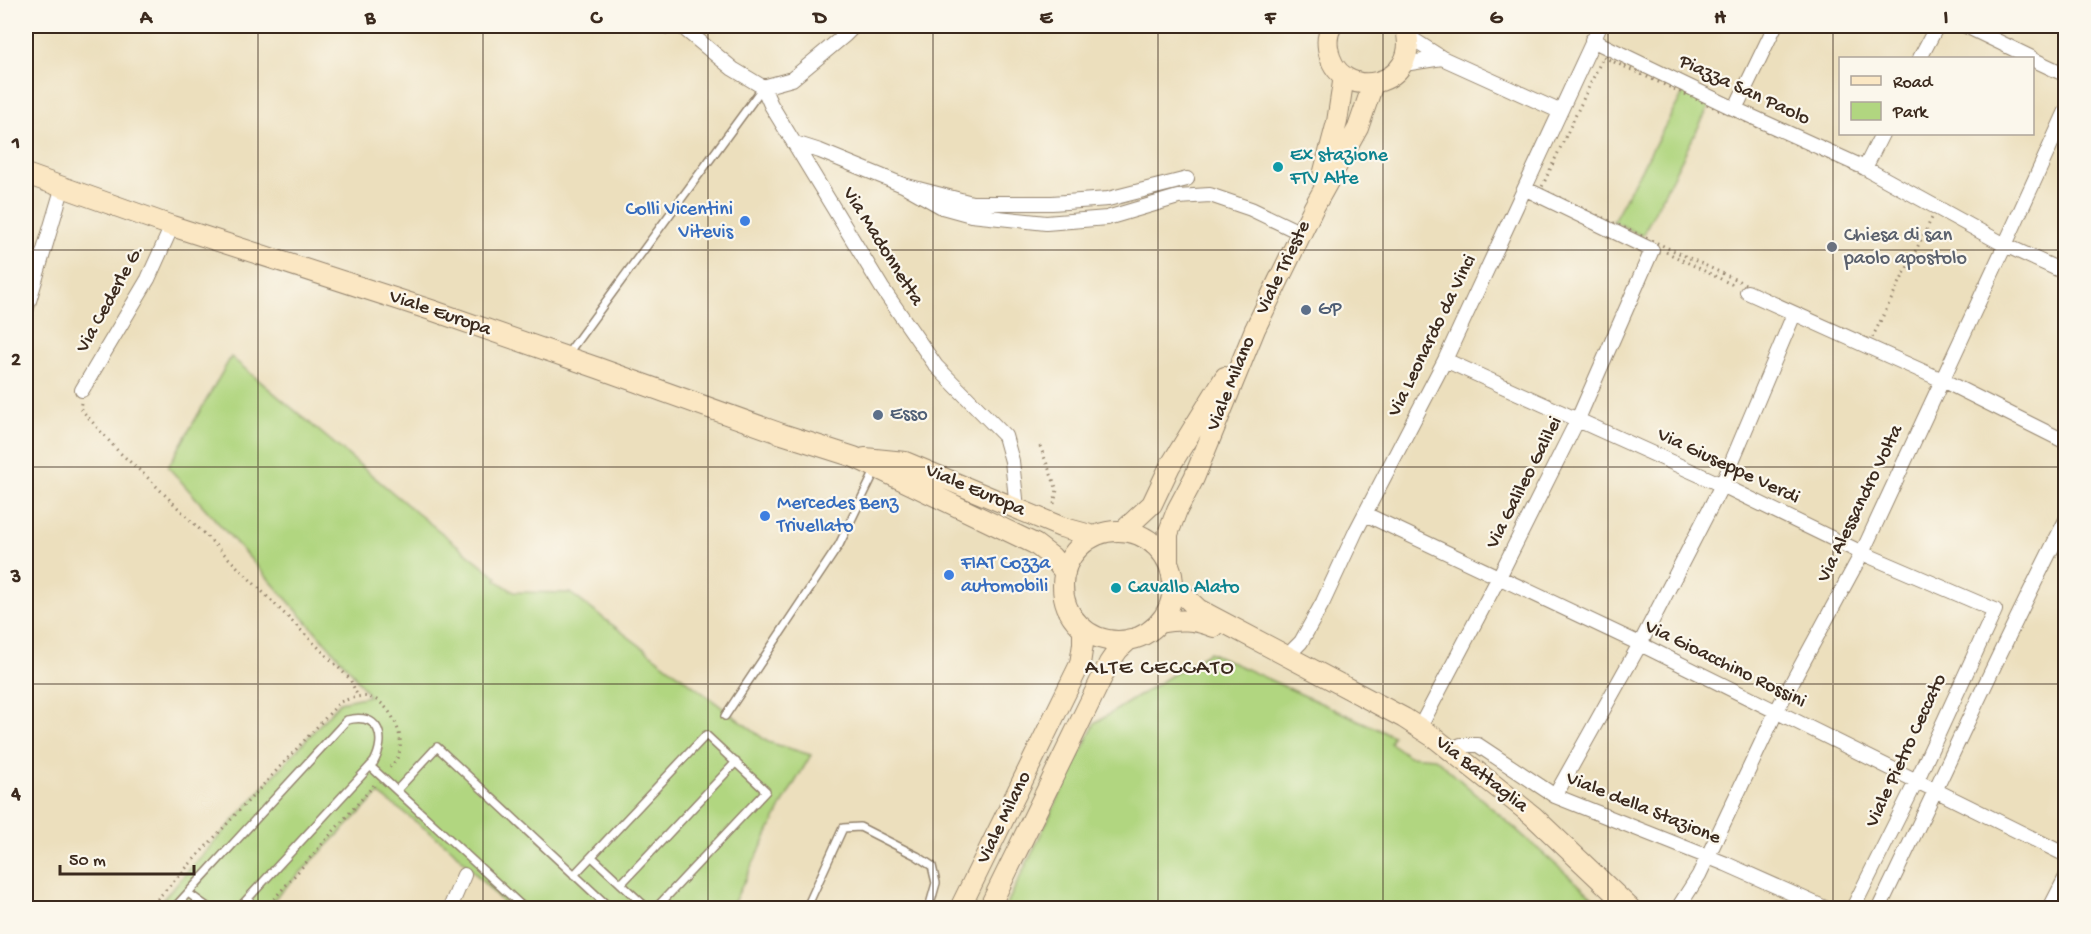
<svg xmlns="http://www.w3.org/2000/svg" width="2091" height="934" viewBox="0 0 2091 934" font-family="'Gochi Hand',sans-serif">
<rect width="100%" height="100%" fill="#fbf7ec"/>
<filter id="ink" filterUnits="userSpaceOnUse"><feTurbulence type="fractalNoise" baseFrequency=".0167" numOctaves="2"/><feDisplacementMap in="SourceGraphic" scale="12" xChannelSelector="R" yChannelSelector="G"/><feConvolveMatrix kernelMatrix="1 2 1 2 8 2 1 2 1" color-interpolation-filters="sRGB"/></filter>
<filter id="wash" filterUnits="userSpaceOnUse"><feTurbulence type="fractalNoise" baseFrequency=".008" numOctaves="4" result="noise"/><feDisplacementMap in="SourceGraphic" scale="24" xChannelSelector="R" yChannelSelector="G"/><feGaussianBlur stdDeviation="1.35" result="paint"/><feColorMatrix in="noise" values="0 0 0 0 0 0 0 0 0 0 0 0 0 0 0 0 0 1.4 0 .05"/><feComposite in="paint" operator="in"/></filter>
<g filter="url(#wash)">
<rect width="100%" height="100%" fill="#ecdfbd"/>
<path fill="#b1d680" stroke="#76804f" stroke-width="1.5" d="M1687 86 1713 99 1642 236 1613 221Z
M231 357 417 513 497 577 496 580 514 592 570 593 768 742 811 755 784 801 731 908H508L452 849 379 794 265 908H155L340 702 369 696 351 671 168 467Z
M1209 652 1393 736 1390 743 1409 756 1435 758 1605 908H1005L1095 723Z"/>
</g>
<g filter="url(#ink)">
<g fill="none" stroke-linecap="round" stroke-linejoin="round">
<defs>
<path id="lane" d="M566 356 763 87
M725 716 839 545 875 471
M370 766 524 908
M397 790 437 747 610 908
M592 857 647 908
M574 875 706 735 766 791 656 908
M621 884 736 762
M188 893 209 908
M807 907 843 828 860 827 917 856 932 866 936 883 929 908
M174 908 347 720C379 712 387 737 374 762L239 908"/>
<path id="street" d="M681 26 733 69 763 87 771 105 882 288 936 366 1005 436 1012 461 1017 508
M1966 26 2032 58
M1409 37 1442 58 1559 111
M1592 40 1735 109 1865 168 2005 245 2066 273
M1920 58 1937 26
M2032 59 2066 75
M1404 64 1442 58
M763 87 792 79 845 35 854 26
M1735 109 1775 26
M795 143 820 151 903 185 972 203H1052L1108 199 1187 179
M1865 168 1882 134
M903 185 942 207 971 215 1046 223 1107 218 1178 197 1210 195 1251 209 1301 233
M1747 292 1942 380 2066 442
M26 311 63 186
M1445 360 1722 485 1862 553 1995 610 1917 780 1853 908
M82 390 148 279 172 226
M1365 514 1640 644 2066 855
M1287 656 1301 642 1323 602 1356 531 1445 360 1600 26
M1420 727 1499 577 1578 419 1652 250 1526 189
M1451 750 1461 745H1478L1555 796 1726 864 1825 908
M1555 796 1640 644 1722 485 1794 314
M450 908 464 875
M1678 908 1699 875 1776 712 1862 553 2005 245 2066 111
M1879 908C1942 779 2000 648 2066 520
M2050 908 2066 877"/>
<path id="secondary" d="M1332 26C1328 32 1327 41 1328 48 1336 106 1425 88 1405 26
M26 174 172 226 431 310 598 368 782 434 854 457 1035 544 1052 557 1065 573
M1322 179 1337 122 1344 76
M865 458 905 462 1061 527 1094 536
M1123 531 1152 504 1170 466 1225 377
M1063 586a55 55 0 1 1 110 0a55 55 0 1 1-110 0Z
M1168 563V534L1177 510 1194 478 1255 329 1314 207 1358 128 1373 84
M1173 585 1198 609 1404 718 1435 738 1533 816 1630 908
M1159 623C1179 619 1194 619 1214 627
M960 908 1080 664 1083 644V628
M989 908 1109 663 1118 650 1130 639"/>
</defs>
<use href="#lane" stroke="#94846e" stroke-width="10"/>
<use href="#street" stroke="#94846e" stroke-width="16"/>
<use href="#secondary" stroke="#94846e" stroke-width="22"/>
<path stroke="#94846e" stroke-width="3" stroke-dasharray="1.5 4.5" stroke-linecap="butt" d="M657 26 667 34
M1603 57 1937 208 1870 342 1541 189Z
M1666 252 1735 286
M81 403 80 408 118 451 147 477 350 679 358 697
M1040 446 1057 490 1054 504
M149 908 340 702C349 699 359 695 368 697 388 700 403 731 400 749 399 758 394 763 388 769
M266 908 374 785"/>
<use href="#lane" stroke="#fff" stroke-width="7"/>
<use href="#street" stroke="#fff" stroke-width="14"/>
<use href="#secondary" stroke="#fbe7c3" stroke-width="20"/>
</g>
</g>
<path fill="none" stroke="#3b2a1e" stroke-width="1.5" stroke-opacity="0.55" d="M258 26V908M483 26V908M708 26V908M933 26V908M1158 26V908M1383 26V908M1608 26V908M1833 26V908M26 250H2066M26 467H2066M26 684H2066"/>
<g fill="#0f9aa8" stroke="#fbf7ec" stroke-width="2">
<circle cx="1278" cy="167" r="6"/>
<circle cx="1116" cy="588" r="6"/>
</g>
<g fill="#3f7fe0" stroke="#fbf7ec" stroke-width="2">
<circle cx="745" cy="221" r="6"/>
<circle cx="765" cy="516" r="6"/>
<circle cx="949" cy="575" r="6"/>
</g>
<circle fill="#6b7280" stroke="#fbf7ec" stroke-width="2" cx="1832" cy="247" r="6"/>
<g fill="#5c6f8a" stroke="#fbf7ec" stroke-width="2">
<circle cx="1306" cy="310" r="6"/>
<circle cx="878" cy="415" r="6"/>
</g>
<g text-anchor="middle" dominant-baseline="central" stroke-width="4.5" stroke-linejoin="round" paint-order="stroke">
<g font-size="20" fill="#3b2a1e" stroke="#fbf7ec">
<text transform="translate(1744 91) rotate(25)">Piazza San Paolo</text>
<text transform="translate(882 247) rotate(58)">Via Madonnetta</text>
<text transform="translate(1284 268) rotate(-64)">Viale Trieste</text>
<text transform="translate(111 299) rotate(-61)">Via Cederle G.</text>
<text transform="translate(440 314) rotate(19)">Viale Europa</text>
<text transform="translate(1433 336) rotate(-64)">Via Leonardo da Vinci</text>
<text transform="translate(1232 384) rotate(-68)">Viale Milano</text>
<text transform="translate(1728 467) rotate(25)">Via Giuseppe Verdi</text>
<text transform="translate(1525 483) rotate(-63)">Via Galileo Galilei</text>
<text transform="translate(975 491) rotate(23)">Viale Europa</text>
<text transform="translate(1861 504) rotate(-64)">Via Alessandro Volta</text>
<text transform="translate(1725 665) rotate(26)">Via Gioacchino Rossini</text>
<text transform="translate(1907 751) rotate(-65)">Viale Pietro Ceccato</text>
<text transform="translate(1481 775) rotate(38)">Via Battaglia</text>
<text transform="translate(1643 809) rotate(22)">Viale della Stazione</text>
<text transform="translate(1005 818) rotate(-64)">Viale Milano</text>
</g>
<g font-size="20" fill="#0d838f" stroke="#fbf7ec" text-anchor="start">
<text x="1290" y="156">Ex stazione<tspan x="1290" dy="23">FTV Alte</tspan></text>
<text x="1128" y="588">Cavallo Alato</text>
</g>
<g font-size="20" fill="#366cbe" stroke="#fbf7ec" text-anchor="start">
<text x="733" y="210" text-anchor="end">Colli Vicentini<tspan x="733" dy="23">Vitevis</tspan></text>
<text x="777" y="504">Mercedes Benz<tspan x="777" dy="23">Trivellato</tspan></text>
<text x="961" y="564">FIAT Cozza<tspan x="961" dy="23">automobili</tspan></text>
</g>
<g font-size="20" fill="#5b616d" stroke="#fbf7ec" text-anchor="start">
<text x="1844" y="236">Chiesa di san<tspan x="1844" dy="23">paolo apostolo</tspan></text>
</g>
<g font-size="20" fill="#4e5e75" stroke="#fbf7ec" text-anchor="start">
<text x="1318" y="310">GP</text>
<text x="890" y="415">Esso</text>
</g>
<g font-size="22" letter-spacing="1.5" fill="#3b2a1e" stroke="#fbf7ec">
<text x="1160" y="669">ALTE CECCATO</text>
</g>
</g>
<rect width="2091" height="934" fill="none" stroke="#fbf7ec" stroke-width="66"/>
<rect x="1839" y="57" width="195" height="78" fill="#fbf7ec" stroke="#aea59a" stroke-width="1.5"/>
<rect x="1851" y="76" width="30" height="9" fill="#fbe7c3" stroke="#aea59a" stroke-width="1.5"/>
<text x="1893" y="87" font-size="18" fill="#3b2a1e">Road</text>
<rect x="1851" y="102" width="30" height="18" fill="#b1d680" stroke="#aea59a" stroke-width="1.5"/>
<text x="1893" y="117" font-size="18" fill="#3b2a1e">Park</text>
<path d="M60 865v9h134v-9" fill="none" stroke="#3b2a1e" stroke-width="3"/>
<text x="69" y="865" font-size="18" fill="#3b2a1e" stroke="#fbf7ec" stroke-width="4.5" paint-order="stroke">50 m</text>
<rect x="33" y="33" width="2025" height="868" fill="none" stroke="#3b2a1e" stroke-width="2"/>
<g font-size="20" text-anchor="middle" font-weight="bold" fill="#3b2a1e">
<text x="146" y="23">A</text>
<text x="370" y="23">B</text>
<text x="596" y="23">C</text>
<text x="820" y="23">D</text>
<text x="1046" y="23">E</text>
<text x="1270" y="23">F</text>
<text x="1496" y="23">G</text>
<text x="1720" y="23">H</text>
<text x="1946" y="23">I</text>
<text x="16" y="148">1</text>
<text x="16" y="365">2</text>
<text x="16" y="582">3</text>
<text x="16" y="799">4</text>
</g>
</svg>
